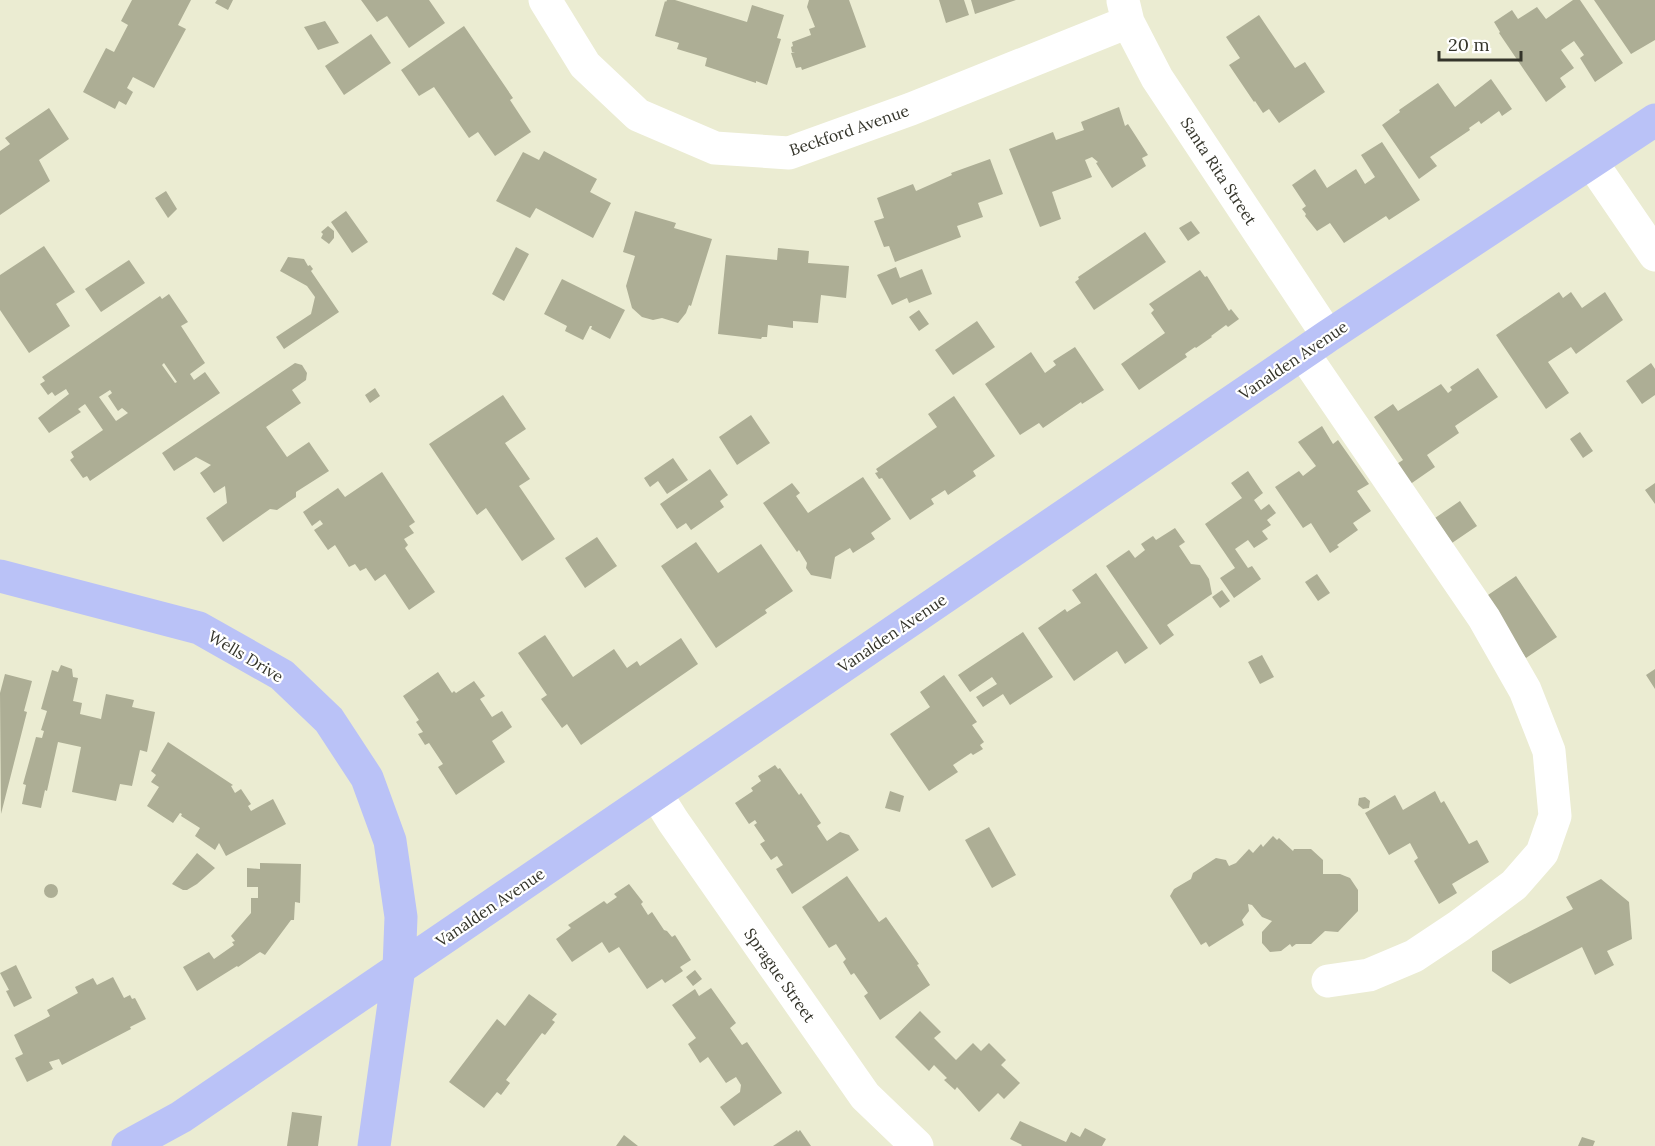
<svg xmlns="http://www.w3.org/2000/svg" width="1655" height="1146" viewBox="0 0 1655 1146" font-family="Lora,serif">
<rect width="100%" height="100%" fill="#ebecd2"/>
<path fill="#adae95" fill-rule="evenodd" d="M132 0H191L178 25 186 29 154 88 133 77 127 88 133 92 126 105 119 101 115 109 83 92 106 48 114 52 128 25 121 21Z
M217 0H233L228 10 215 3Z
M361 0H429L445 23 409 48 387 16 377 22Z
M667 0H675L747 22 752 5 784 15 777 38 781 39 767 85 756 81V83L705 66 707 58 677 49 679 43 655 36 665 1 666 2Z
M809 0H849L866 47 802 70 801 67 796 68 791 53 795 52H792L791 47 793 46 792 42 811 35 809 29 815 27 807 7Z
M939 0H964L969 15 946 23Z
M971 0H1016L975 14Z
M1573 0H1580L1623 63 1595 82 1580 58 1584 55 1574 41 1561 50 1574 68 1560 78 1566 87 1546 102 1499 33 1500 32 1494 22 1512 10 1518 19 1537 7 1546 19Z
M1594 0H1655V40L1631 54Z
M1259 15 1295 68 1305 62 1325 92 1279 123 1269 109 1263 113 1255 101 1254 102 1229 65 1240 58 1226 37Z
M325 21 339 43 318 50 304 27Z
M464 26 513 98 510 100 531 132 495 156 478 132 469 138 434 87 419 96 401 70Z
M371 34 391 63 344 95 325 66Z
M1491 79 1512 109 1502 116 1499 111 1481 124 1479 121 1469 128 1470 130 1430 157 1437 166 1419 179 1382 125 1400 112 1399 110 1438 83 1455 107Z
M1119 107 1125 126 1128 124 1148 155 1142 158 1146 166 1112 188 1096 163 1098 162 1092 157 1085 160 1092 177 1052 192 1061 219 1040 227 1009 149 1053 132 1056 140 1084 130 1081 122Z
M49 108 69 139 39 160 50 181 0 215V151L10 144 5 138Z
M1382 142 1420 200 1389 220 1386 216 1344 243 1330 223 1317 231 1305 216 1306 214 1302 209 1306 206 1292 185 1315 169 1327 188 1356 169 1365 184 1375 177 1361 155Z
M544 151 597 179 590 192 611 203 593 238 536 208 530 218 496 201 523 152 539 160Z
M990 159 1003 194 978 203 983 217 957 226 961 237 895 262 889 246 884 247 874 221 884 218 877 198 913 184 916 191 952 175 951 173Z
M166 191 177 209 168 218 155 198Z
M346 211 368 242 352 253 331 222Z
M635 211 676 223 674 228 712 239 691 306 689 305 686 313 678 323 662 318 653 320 642 317 632 308 626 286 635 256 623 252Z
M1191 221 1200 233 1188 241 1179 228Z
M328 226 334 231V238L329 244 321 238 323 234 321 232Z
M1145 232 1166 262 1094 310 1075 282 1079 279 1078 277Z
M44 246 75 292 56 304 70 326 29 353 0 310V275Z
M516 247 529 254 504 301 492 294Z
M778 248 809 251 808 263 849 266 846 298 821 295 818 323 793 321V328L768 325 767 337H762L761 339 718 334 726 255 777 260Z
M288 257 304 259 308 266 310 265 313 269 311 271 339 312 284 349 276 337 311 314 315 297 307 286 280 271Z
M129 260 145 283 101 312 85 289Z
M896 267 900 278 922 269 932 294 909 303 907 298 892 305 877 275Z
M1200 270 1205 277 1207 276 1229 311 1231 309 1239 319 1228 327 1226 325 1211 336 1212 337 1196 348 1195 347 1185 354 1187 357 1139 390 1121 364 1165 333 1151 313 1154 310 1149 304Z
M562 279 625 310 610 339 591 329 592 326H590L583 340 565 331 567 326 544 314Z
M1559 292 1563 298 1571 292 1582 308 1605 292 1623 320 1576 354 1571 347 1548 362 1569 393 1546 409 1496 335Z
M169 294 188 322 181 326 205 363 190 374 194 380 205 372 220 393 90 481 87 476 83 478 70 460 74 457 71 452 103 430 85 404 78 409 81 412 49 433 38 418 69 394 66 389 55 396 52 392 48 395 40 384 45 381 42 377 160 296 162 299ZM164 363 177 382 175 383 162 365ZM110 390 112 393 108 396 118 411 122 408 128 413 116 421 99 397Z
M919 310 929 324 919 331 909 317Z
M977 321 995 347 953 375 935 350Z
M1075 347 1104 390 1082 404 1081 402 1043 428 1039 423 1020 435 985 384 1031 352 1045 373 1056 365 1053 361Z
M295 363 302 365 307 373 306 380 292 390 301 403 266 427 287 457 309 442 329 471 296 492V497L277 510 270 509 223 542 206 518 227 503 225 486 214 493 200 473 211 465 196 457 174 471 162 453Z
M1651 363 1655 369V395L1642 404 1626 381Z
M1478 368 1498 397 1455 426 1459 433 1427 455 1435 467 1409 485 1395 465 1403 460 1374 417 1393 404 1398 411 1441 384 1448 393 1452 390 1450 387Z
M375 388 380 396 370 403 365 395Z
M503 395 526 429 505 443 530 479 519 486 555 539 522 561 486 508 477 515 429 444Z
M954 396 995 456 973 471 976 476 948 495 945 490 931 499 934 504 910 520 882 478 879 479 875 473 878 472 876 469 937 427 928 414Z
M751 415 770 443 737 465 719 437Z
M1322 426 1333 444 1338 440 1369 484 1357 491 1371 511 1353 523 1358 530 1337 545 1339 547 1330 553 1311 523 1303 528 1275 487 1299 471 1303 476 1316 466 1298 442Z
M1580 432 1593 451 1583 458 1570 439Z
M673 458 688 480 667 494 658 481 650 487 644 478Z
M710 469 728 495 720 501 724 507 691 530 686 523 677 529 660 504Z
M1248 471 1263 493 1254 500 1261 510 1269 504 1276 513 1267 520 1271 525 1262 531 1268 539 1254 548 1248 540 1235 549 1248 568 1252 566 1261 579 1234 598 1220 578 1235 568 1205 524 1242 498 1231 483Z
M382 472 415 522 409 526 414 533 404 539 408 545 405 548 435 592 409 610 385 574 375 581 366 568 360 571 355 564 349 567 335 545 328 550 314 530 323 524 320 520 312 526 303 512 338 488 345 497Z
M863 477 891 519 871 533 875 539 853 553 850 548 835 557 831 579 811 575 806 568 807 563 799 550 797 552 763 503 792 483 800 493 796 496 808 513Z
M1655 483V504L1645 490Z
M1460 501 1477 526 1452 543 1435 518Z
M1175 528 1185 542 1179 546 1191 564 1200 565 1209 579 1212 594 1167 625 1174 635 1160 645 1106 566 1129 550 1135 558 1145 550 1141 544 1153 536 1156 540Z
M597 537 617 566 585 588 565 558Z
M696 542 718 573 761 544 793 591 765 610 767 613 716 648 661 566Z
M1096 573 1148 648 1125 664 1117 651 1074 681 1038 628 1065 609 1067 612 1081 603 1072 590Z
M1317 574 1330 593 1318 601 1305 582Z
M1516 576 1557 637 1526 658 1485 597Z
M1222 590 1230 601 1220 608 1212 597Z
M1023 632 1053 677 1010 705 1003 694 983 707 976 697 997 684 992 677 970 692 958 675Z
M545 635 573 677 614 649 627 668 637 661 640 666 681 638 698 664 581 745 567 724 562 728 541 699 547 695 518 653Z
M1262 655 1274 677 1260 684 1248 662Z
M61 665 72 669 73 677 78 678 73 701 82 703 80 714 101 719 106 694 134 700 132 707 155 712 147 752 140 750 132 786 120 784 116 801 72 792 81 747 58 742 47 791 45 790 41 808 22 804 26 785 23 784 36 737 42 738 44 731 41 730 47 711 41 709 52 670 58 672Z
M1655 669V689L1646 675Z
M438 672 452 693 454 691 456 693 474 681 485 696 480 699 492 717 502 711 512 727 492 741 505 762 456 795 438 767 443 764 429 743 425 745 418 734 423 732 416 722 419 720 403 696Z
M5 674 32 681 24 711 27 712 1 814 0 693Z
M944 675 977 722 972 725 984 742 980 745 983 749 973 755 971 753 953 765 958 772 929 791 890 734 930 707 920 692Z
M168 742 233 785 231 786 235 793 241 789 251 804 248 806 251 811 273 799 286 824 226 856 219 843 215 850 195 836 200 828 181 816 182 814 180 813 173 823 147 806 159 787 151 782 156 775 151 771Z
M775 765 778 769 780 768 799 795 801 793 821 823 817 826 827 841 840 832 849 835 859 850 792 894 776 869 783 865 777 856 771 860 760 844 765 841 754 825 757 823 755 820 749 824 735 803 753 791 751 788 761 781 758 776Z
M890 791 904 796 900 812 885 808Z
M1435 791 1441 803 1444 801 1469 844 1477 840 1489 862 1452 884 1457 893 1439 904 1414 861 1418 858 1410 843 1389 855 1365 813 1395 795 1403 810Z
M1365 797 1370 801 1369 808 1363 809 1358 805 1359 798Z
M989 827 1016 875 992 888 965 840Z
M1273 836 1277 840 1279 838 1293 851 1294 849H1311L1323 860V874H1340L1350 878 1358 890V911L1338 932 1325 931 1311 944H1296L1292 947 1290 944 1281 951 1270 952 1262 943V932L1272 921 1262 917 1252 905 1248 904 1249 911 1242 920 1244 925 1209 947 1206 942 1201 945 1170 896 1174 889 1191 879 1193 873 1216 858 1226 860 1229 866 1236 863 1249 849 1253 853 1261 844 1263 847Z
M197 853 215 868 197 884 187 890H183L172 884Z
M260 863 301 864 300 903 295 902 294 920H291L265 955 260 952 238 967 237 966 197 991 183 967 209 952 214 959 234 945 232 942 235 941 231 936 251 913V898H258V887H247V868L260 869Z
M847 876 879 922 886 917 919 964 917 965 930 985 880 1020 864 996 868 993 854 973 851 975 843 962 846 959 836 944 829 948 802 907Z
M1601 879 1629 902 1632 939 1607 951 1614 965 1595 975 1582 947 1510 984 1492 971V951L1573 909 1566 897Z
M629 884 643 902 641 904 648 915 652 912 664 930 667 931 672 937 675 935 691 960 680 967 683 971 665 983 662 979 647 989 619 947 609 953 602 942 572 962 556 939 571 928 568 925 604 901 607 904 617 897 614 894Z
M44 891a7 7 0 1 1 14 0a7 7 0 1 1-14 0Z
M16 965 32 998 14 1007 6 991 9 990 0 973Z
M695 970 702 979 693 986 686 977Z
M113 977 124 998 130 995 132 999 135 998 146 1019 130 1027 131 1029 62 1065 59 1059 49 1062 53 1069 27 1082 15 1058 23 1054 14 1035 50 1016 47 1010 78 993 75 987 93 978 97 985Z
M711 988 736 1023 730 1028 742 1045 747 1042 782 1093 734 1126 720 1107 740 1092 741 1085 736 1077 726 1083 708 1057 700 1063 688 1044 696 1038 672 1005 695 989 699 996Z
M529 994 557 1014 552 1020 555 1022 545 1035 542 1033 506 1080 510 1083 501 1095 497 1092 484 1108 449 1082 497 1019 505 1026Z
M920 1011 941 1032 934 1038 956 1060 973 1043 981 1051 989 1043 1006 1060 1001 1065 1020 1083 1004 1099 998 1093 979 1112 957 1087 955 1090 944 1080 947 1078 934 1065 929 1071 895 1037Z
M292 1112 322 1116 318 1146H287Z
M1020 1121 1066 1142 1071 1132 1080 1137 1085 1128 1106 1139 1102 1146H1021L1022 1145 1010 1139Z
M797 1130 798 1132 800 1130 811 1146H773Z
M624 1135 638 1146H616Z
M1582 1137 1595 1141 1593 1146H1578Z"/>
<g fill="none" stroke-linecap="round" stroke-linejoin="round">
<path stroke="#fff" stroke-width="33" d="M545 0 585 65 638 115 715 148 789 153 911 109 1128 22
M1123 1 1128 22 1157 78 1328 336
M1592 163 1655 255
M1303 353 1484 618 1525 690 1549 751 1555 816 1542 853 1514 885 1459 926 1414 956 1369 975 1328 981
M656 794 673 821 865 1096 917 1146"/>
<path stroke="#bac2f7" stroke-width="33" d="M0 576 199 628 282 675 329 720 367 778 390 841 401 917 399 968 374 1146
M128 1146 181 1117 1328 336 1655 120"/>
</g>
<g text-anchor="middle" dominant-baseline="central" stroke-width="4.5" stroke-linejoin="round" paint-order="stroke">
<g font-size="16" fill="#34342a" stroke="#fff">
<text transform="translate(849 130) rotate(-19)">Beckford Avenue</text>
<text transform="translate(1219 171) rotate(57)">Santa Rita Street</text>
<text transform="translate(1293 360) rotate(-34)">Vanalden Avenue</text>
<text transform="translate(892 633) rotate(-34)">Vanalden Avenue</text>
<text transform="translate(246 656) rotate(31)">Wells Drive</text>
<text transform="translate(490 907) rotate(-34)">Vanalden Avenue</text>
<text transform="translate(780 975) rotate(55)">Sprague Street</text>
</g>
</g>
<path d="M1439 51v9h82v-9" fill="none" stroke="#34342a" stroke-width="3"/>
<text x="1448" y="51" font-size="18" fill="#34342a" stroke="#ffffff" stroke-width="4.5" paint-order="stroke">20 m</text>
</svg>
